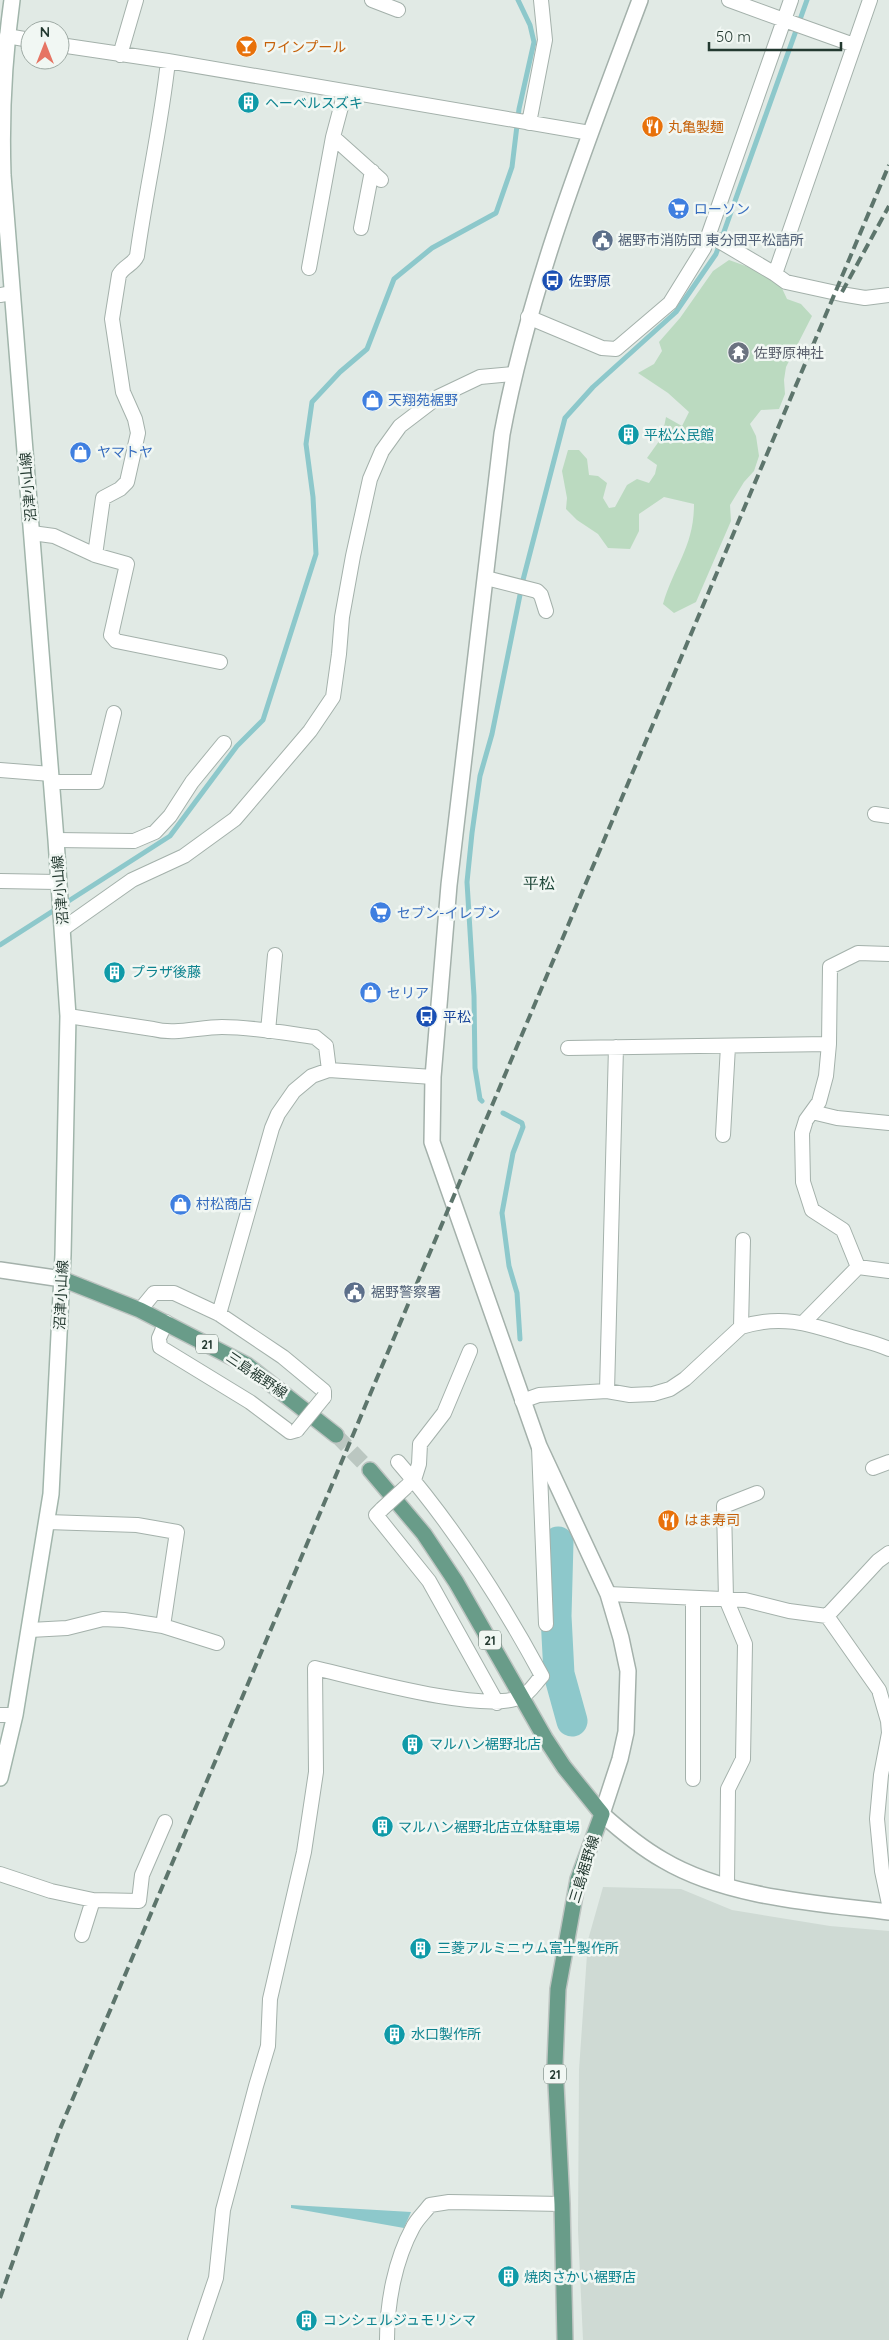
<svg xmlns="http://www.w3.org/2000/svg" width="889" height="2340" viewBox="0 0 889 2340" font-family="Quicksand,'Noto Sans JP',sans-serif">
<rect width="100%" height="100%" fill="#e1eae5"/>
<path fill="#cfdad4" d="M603 1887 681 1889 732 1910 830 1926 889 1931V2340H583L578 2230 579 2070 588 1940Z"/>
<path fill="#bbdac0" d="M729 260 757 270 780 284 787 299 801 304 812 316 786 367 784 380 785 394 779 409 761 410 750 424 756 436 759 456 754 471 744 482 730 505 731 521 696 602 674 613 663 604C674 566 694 547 694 504L664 497 639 514V531L630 549 608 548 598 534 577 520 566 509 567 498 562 471 568 450H579L587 459 589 475 598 476 607 483 603 498 609 508 615 507 627 485 637 479 649 483 655 474 657 465 647 458 662 437 666 417 682 426 689 412 668 393 638 373 654 364 662 351 659 342 680 318 713 271Z"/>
<path fill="#8dc8cb" d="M291 2205 411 2212 404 2228 291 2208Z"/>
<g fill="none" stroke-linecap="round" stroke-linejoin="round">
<path stroke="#8dc8cb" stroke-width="5" d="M0 945 170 836 237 746 263 720 316 554 313 497 306 444 312 402 340 372 367 349 394 279 432 248 496 213 512 167 519 109 534 42 530 25 518 0
M482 1101 480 1099 475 1068 474 996 467 882 472 833 480 776 492 734 523 580 565 418 593 387 676 312 716 254 807 0
M503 1113 522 1123 523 1127 513 1153 502 1213 509 1266 517 1293 520 1339"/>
<path stroke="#8dc8cb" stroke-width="31" d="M558 1542 556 1616 559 1674 572 1721"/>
<path stroke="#bbc7c1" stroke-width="15" stroke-dasharray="15 8" stroke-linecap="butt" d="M336 1435 370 1470"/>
<defs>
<path id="minor" d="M372 0 398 10
M791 0 784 20 854 45
M7 36 30 40
M60 45 168 61 590 133
M120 55 136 0
M529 123 545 40 541 0
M333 137 381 180
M361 228 372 171
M709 235 775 274 870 0
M309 268 333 137 345 92
M775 274 786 282 841 294 865 298 889 295
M0 295 12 293
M528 317 602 348 616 349 670 303 704 248 784 20 729 0
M32 533 54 536 95 555 103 498 120 489 127 482 138 433 135 419 123 392 112 319 119 275C124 266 133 265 137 256 146 190 161 127 168 61
M95 555 127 564 111 635 116 641 220 662
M486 578 537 591 541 595 546 611
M0 770 51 774
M51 782H97L114 713
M875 814 889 816
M56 840 134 841 155 832 170 816 192 782 224 743
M0 881 57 882
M64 928 132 880 184 856 235 819 310 731 333 697 339 654 342 617 353 556 370 479 382 451 400 426 438 397 480 377 513 374
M68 1016 153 1029C175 1035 199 1027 222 1027 253 1027 285 1033 315 1037L326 1046 329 1070
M268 1031 275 955
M568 1048 829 1044
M812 1112 837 1118 889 1123
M723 1135 728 1046
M858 1267 889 1271
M140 1310 154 1293H174L219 1314 283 1357 324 1391V1397
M219 1314 272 1128 278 1114 294 1091 312 1076 329 1070 433 1077
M166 1322 159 1338 160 1347 250 1402 290 1432 297 1430
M804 1322 858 1267 843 1230 812 1210 803 1182 802 1133 806 1120 819 1102 826 1076 829 1044 830 967 858 953 889 954
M741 1327 743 1240
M607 1391 616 1047
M522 1401 539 1395 607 1391 630 1395 653 1394 670 1389 685 1379 741 1327C781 1314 810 1324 848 1336 862 1340 876 1343 889 1349
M539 1447 546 1624
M873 1468 889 1462
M408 1485 414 1480 419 1464 420 1444 444 1413 470 1351
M382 1509 376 1515 429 1581 497 1703
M47 1522 137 1525 177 1532 163 1626
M889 1553 878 1561 827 1616 879 1690 888 1721 889 1733 881 1775 877 1819 882 1871 889 1904
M608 1594 745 1600 789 1611 827 1616
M693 1598V1779
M30 1630 67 1628 103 1619 124 1620 163 1626 217 1643
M0 1715H15
M0 1874 51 1891 93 1900 139 1901 142 1875 165 1822
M727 1885 728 1789 743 1759 745 1644 726 1599 724 1506 757 1493
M82 1935 93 1900
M195 2340 216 2278 223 2210 256 2086 268 2046 270 1999 304 1852 316 1772 315 1668C358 1678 484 1714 521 1697 529 1694 536 1682 542 1676 501 1600 455 1528 398 1462
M387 2340C387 2302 395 2260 413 2227 417 2219 425 2212 430 2205L449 2202 562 2204"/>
<path id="tertiary" d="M640 0C587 142 530 285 502 434L449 885 433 1077 432 1142 539 1446 608 1594 621 1638 628 1671 626 1732 620 1759 602 1814C621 1831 640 1847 663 1860 727 1898 816 1903 889 1912
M0 1270 62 1279"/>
<path id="secondary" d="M0 1778 15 1715 51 1494 63 1255 68 1016 56 840 3 175C1 116 4 58 12 0"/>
<path id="primary" d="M62 1279 140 1310 247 1365 336 1435
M370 1470 424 1534 456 1582 545 1738 564 1767 602 1814 578 1879 558 1989 555 2064 562 2204 565 2340"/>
</defs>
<use href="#minor" stroke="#a4b1ab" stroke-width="16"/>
<use href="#tertiary" stroke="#a4b1ab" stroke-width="18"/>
<use href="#secondary" stroke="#a1b5ab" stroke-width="18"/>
<use href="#primary" stroke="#bdc4c1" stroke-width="18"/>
<use href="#minor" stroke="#fff" stroke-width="14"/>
<use href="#tertiary" stroke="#fff" stroke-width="15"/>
<use href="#secondary" stroke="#fff" stroke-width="15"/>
<use href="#primary" stroke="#699c89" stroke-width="15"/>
<path stroke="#5d756c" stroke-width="4" stroke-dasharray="10 5" stroke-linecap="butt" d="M842 292 889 206
M0 2298 60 2129 889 165"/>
<defs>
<path id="minor-bridge" d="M297 1430 324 1397
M382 1509 406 1487"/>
</defs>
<use href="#minor-bridge" stroke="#a4b1ab" stroke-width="16" stroke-linecap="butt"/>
<use href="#minor-bridge" stroke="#fff" stroke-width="14"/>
</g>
<defs>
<symbol id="bar-disc" viewBox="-11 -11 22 22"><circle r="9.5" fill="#e8710a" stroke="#f1f7f3"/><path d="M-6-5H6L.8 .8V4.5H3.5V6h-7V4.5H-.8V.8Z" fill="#fff"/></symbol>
<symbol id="building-disc" viewBox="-11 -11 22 22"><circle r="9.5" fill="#0f9aa8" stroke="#f1f7f3"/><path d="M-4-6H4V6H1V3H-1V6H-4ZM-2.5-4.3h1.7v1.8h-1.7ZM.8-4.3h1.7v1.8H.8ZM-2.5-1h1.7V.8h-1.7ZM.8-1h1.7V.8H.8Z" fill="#fff"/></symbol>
<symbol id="restaurant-disc" viewBox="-11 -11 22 22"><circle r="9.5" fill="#e8710a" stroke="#f1f7f3"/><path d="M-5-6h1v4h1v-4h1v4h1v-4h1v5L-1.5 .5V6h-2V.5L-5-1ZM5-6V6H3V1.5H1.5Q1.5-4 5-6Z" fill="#fff"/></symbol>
<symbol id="supermarket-disc" viewBox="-11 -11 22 22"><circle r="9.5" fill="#3f7fe0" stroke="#f1f7f3"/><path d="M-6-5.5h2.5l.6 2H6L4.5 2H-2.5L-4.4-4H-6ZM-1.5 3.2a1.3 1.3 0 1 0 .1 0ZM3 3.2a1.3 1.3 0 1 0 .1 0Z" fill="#fff"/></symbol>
<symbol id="civic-disc" viewBox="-11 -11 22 22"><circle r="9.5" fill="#5c6f8a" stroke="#f1f7f3"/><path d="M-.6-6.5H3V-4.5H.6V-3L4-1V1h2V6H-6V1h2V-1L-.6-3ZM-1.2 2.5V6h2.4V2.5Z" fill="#fff"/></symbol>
<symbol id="bus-disc" viewBox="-11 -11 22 22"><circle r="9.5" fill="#1a4fb4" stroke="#f1f7f3"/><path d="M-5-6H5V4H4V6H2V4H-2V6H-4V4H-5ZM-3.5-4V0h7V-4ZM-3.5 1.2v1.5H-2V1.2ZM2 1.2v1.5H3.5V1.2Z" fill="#fff"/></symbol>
<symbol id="temple-disc" viewBox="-11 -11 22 22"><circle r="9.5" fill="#6b7280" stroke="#f1f7f3"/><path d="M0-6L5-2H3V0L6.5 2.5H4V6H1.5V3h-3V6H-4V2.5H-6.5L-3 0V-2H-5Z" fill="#fff"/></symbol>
<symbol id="shop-disc" viewBox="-11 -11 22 22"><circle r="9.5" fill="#3f7fe0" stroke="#f1f7f3"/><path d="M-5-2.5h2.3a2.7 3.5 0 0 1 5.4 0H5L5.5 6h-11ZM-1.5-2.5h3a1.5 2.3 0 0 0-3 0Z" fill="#fff"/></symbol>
</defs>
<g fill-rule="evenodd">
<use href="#bar-disc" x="234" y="34" width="25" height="25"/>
<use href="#building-disc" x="236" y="90" width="25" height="25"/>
<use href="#restaurant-disc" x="640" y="114" width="25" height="25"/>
<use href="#supermarket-disc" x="666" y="196" width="25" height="25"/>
<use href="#civic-disc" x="590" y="228" width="25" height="25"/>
<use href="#bus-disc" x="540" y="268" width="25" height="25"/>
<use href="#temple-disc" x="726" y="340" width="25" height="25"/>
<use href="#shop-disc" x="360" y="388" width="25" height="25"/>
<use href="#building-disc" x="616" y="422" width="25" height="25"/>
<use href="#shop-disc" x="68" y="440" width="25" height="25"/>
<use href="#supermarket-disc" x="368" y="900" width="25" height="25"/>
<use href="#building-disc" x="102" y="960" width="25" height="25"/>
<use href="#shop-disc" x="358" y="980" width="25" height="25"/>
<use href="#bus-disc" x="414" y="1004" width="25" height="25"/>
<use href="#shop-disc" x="168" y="1192" width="25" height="25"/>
<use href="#civic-disc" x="342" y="1280" width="25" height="25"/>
<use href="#restaurant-disc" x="656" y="1508" width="25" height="25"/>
<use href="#building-disc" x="400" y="1732" width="25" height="25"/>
<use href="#building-disc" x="370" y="1814" width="25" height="25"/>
<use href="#building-disc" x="408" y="1936" width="25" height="25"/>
<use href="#building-disc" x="382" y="2022" width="25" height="25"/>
<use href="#building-disc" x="496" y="2264" width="25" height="25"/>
<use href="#building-disc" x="294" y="2308" width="25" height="25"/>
</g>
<g text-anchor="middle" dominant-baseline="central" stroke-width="5" stroke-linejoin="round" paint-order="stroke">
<g fill="#f1f7f3" stroke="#61726a" stroke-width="1">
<rect x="196" y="1334.5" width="22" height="19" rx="4"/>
<rect x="479" y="1630.5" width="22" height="19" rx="4"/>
<rect x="544" y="2064.5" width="22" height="19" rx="4"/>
</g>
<g font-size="12" font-weight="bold" fill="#233930">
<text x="207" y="1344">21</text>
<text x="490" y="1640">21</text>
<text x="555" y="2074">21</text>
</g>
<g font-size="14" fill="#c56008" stroke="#f1f7f3" text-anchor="start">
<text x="263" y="47">ワインプール</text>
<text x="668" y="127">丸亀製麺</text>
<text x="684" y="1520">はま寿司</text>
</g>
<g font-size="14" fill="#0d838f" stroke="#f1f7f3" text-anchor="start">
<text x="265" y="103">ヘーベルスズキ</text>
<text x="644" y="435">平松公民館</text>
<text x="131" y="972">プラザ後藤</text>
<text x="429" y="1744">マルハン裾野北店</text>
<text x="398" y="1827">マルハン裾野北店立体駐車場</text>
<text x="437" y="1948">三菱アルミニウム富士製作所</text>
<text x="411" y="2034">水口製作所</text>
<text x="524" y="2277">焼肉さかい裾野店</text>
<text x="323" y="2320">コンシェルジュモリシマ</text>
</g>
<g font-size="14" fill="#366cbe" stroke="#f1f7f3" text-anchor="start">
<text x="694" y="209">ローソン</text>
<text x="388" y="400">天翔苑裾野</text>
<text x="97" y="452">ヤマトヤ</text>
<text x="397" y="913">セブン-イレブン</text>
<text x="387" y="993">セリア</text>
<text x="196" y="1204">村松商店</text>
</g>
<g font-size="14" fill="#4e5e75" stroke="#f1f7f3" text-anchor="start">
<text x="618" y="240">裾野市消防団 東分団平松詰所</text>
<text x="371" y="1292">裾野警察署</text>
</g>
<g font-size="14" fill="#164399" stroke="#f1f7f3" text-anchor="start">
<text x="569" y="281">佐野原</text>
<text x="443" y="1017">平松</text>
</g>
<g font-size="14" fill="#5b616d" stroke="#f1f7f3" text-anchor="start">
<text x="754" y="353">佐野原神社</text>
</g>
<g font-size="14" fill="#233930" stroke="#f1f7f3">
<text transform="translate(28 487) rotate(-95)">沼津小山線</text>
<text transform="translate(60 890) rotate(-95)">沼津小山線</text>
<text transform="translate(61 1295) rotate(-87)">沼津小山線</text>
<text transform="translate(257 1375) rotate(34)">三島裾野線</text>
<text transform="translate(584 1869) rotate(-73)">三島裾野線</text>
</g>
<g font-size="16" fill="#20493b" stroke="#f1f7f3">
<text x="539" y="883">平松</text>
</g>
</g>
<g transform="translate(45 45)"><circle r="24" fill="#f1f7f3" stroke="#9faba5"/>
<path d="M0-4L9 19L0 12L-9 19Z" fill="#e67463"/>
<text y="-8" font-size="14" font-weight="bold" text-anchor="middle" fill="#233930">N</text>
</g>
<path d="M709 42v8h132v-8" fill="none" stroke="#233930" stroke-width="2.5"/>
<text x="716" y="42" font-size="15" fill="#233930" stroke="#f1f7f3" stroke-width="4" paint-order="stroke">50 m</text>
</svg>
